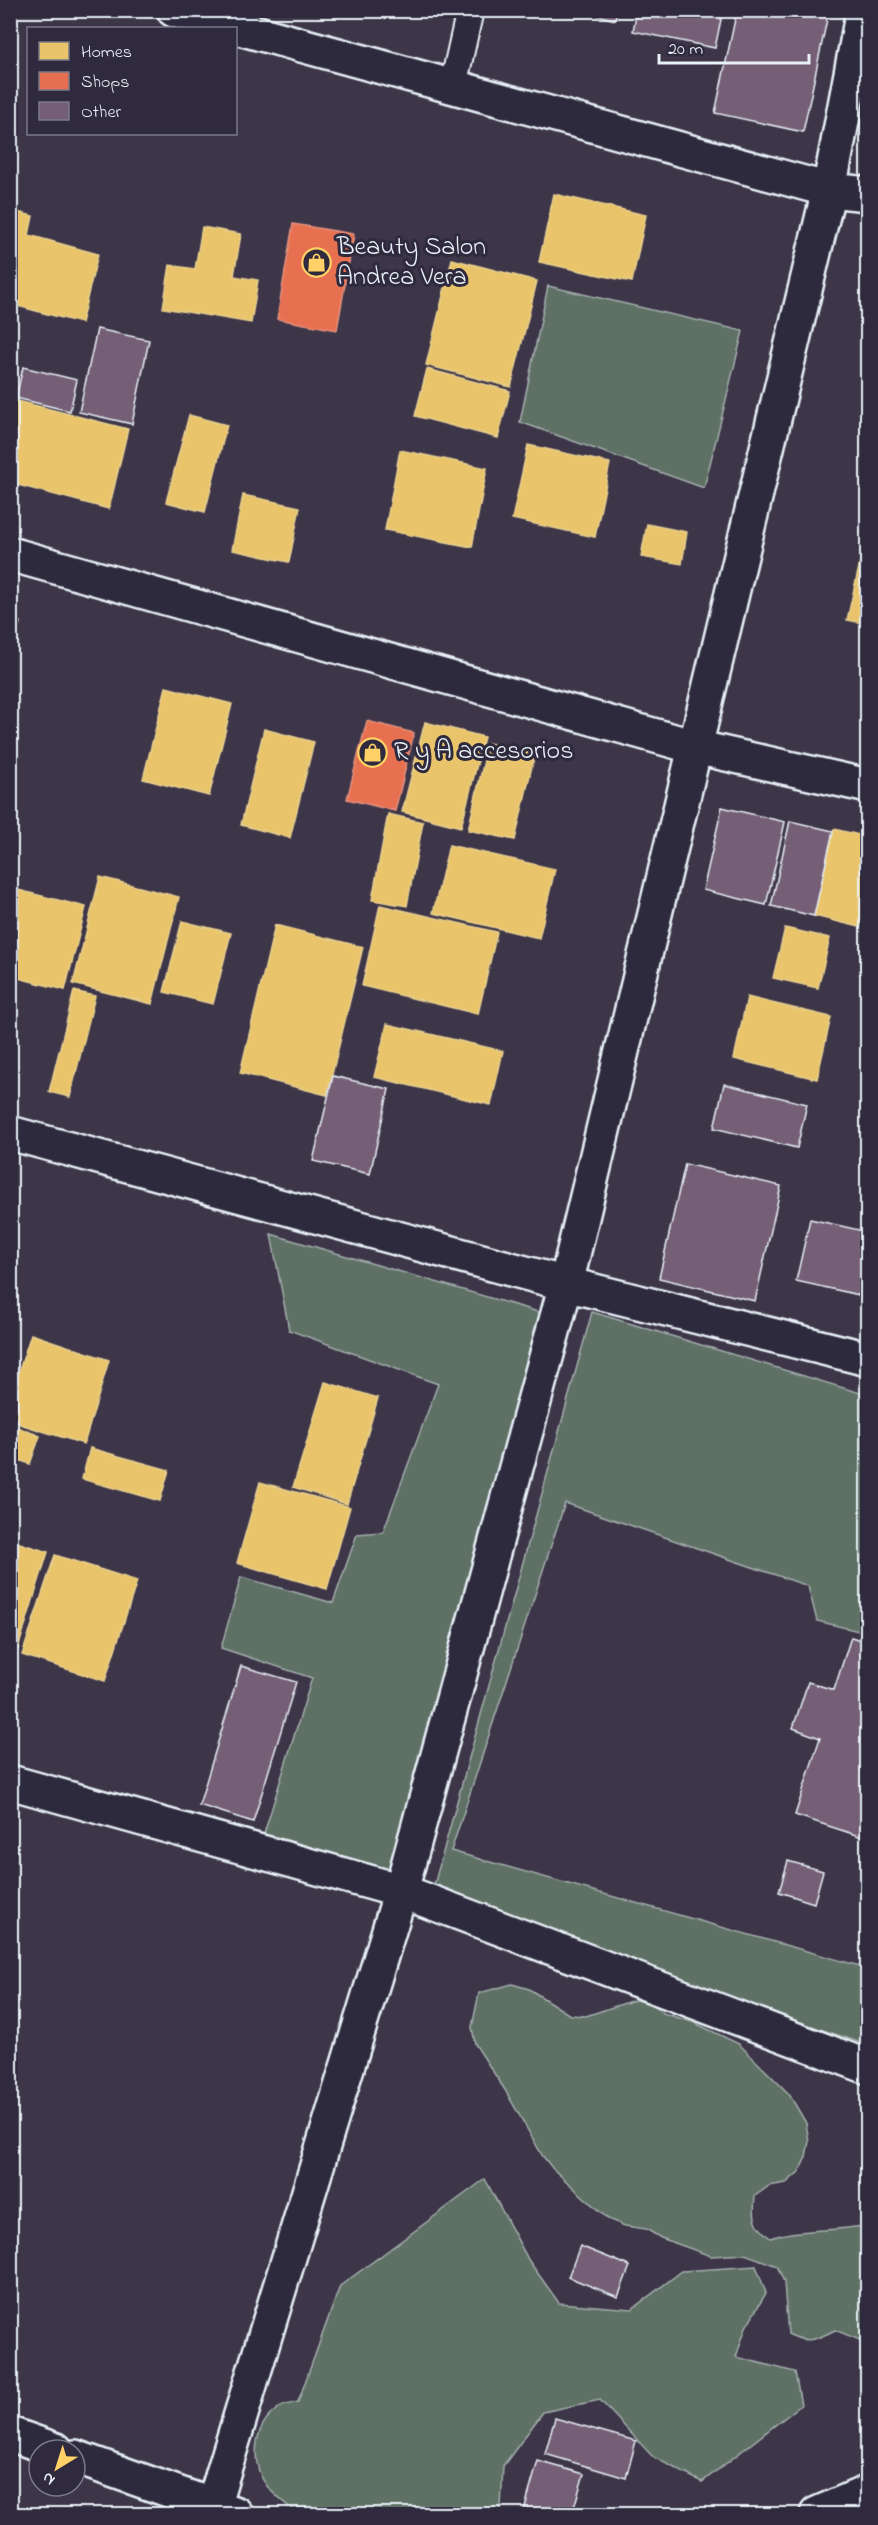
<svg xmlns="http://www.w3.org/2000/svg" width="878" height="2525" viewBox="0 0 878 2525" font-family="'Indie Flower',sans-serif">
<rect width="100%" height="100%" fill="#3d3548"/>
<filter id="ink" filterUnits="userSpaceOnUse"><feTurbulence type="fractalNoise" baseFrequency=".0167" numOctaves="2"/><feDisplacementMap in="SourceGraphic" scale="12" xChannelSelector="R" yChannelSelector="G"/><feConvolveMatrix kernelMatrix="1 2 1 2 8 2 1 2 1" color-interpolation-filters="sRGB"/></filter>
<g filter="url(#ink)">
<path fill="#5f6f65" stroke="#a4b0ae" stroke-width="1.5" d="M548 286 743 331 704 488 520 422Z
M271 1234 552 1316 404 1879 263 1837 312 1678 221 1648 241 1577 333 1603 357 1534 383 1532 438 1384 289 1330Z
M592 1312 867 1395V1633L817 1621 808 1586 565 1503 451 1851 867 1968V2045L431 1896Z
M512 1984 529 1989 570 2015 586 2016 634 2000 651 2003 663 2013 695 2023 739 2044 789 2094 806 2123 809 2141 806 2157 799 2172 786 2183 769 2186 755 2196C753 2217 753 2224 770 2238 801 2228 835 2232 867 2225V2343L835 2330C815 2340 808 2344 788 2334L784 2282 777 2266 745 2254 711 2256 661 2238 646 2229 625 2226 608 2219 553 2169 542 2155 505 2090 475 2044 472 2027 479 1993Z
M485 2179 529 2261 559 2303 632 2309 682 2271 756 2266 766 2293 746 2327 736 2357 795 2372 801 2405 702 2482 653 2457 600 2400 543 2412 503 2466 501 2508 496 2514H299C288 2506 276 2498 267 2486 250 2464 253 2427 276 2410 281 2405 291 2404 298 2402L340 2286Z"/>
<path fill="#e9c46a" stroke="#e9d295" stroke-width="1.5" d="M554 194 646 215 632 282 539 262Z
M10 210 33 216 29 235 98 254 81 323 10 304Z
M202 227 241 234 234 276 258 280 251 323 163 308 170 265 195 269Z
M452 259 537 281 511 387 426 365Z
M427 369 510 391 498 438 415 416Z
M10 399 128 429 109 509 10 483Z
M189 415 227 425 205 512 166 502Z
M528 445 610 463 595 537 512 519Z
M400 450 487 468 472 547 385 530Z
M243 495 300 507 289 562 232 550Z
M647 524 687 532 682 564 641 557Z
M866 536 868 537V624L847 620Z
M10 619 20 622 10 661Z
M166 687 232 704 209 796 143 779Z
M425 722 484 737 461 827 402 812Z
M264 729 314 742 290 838 241 825Z
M488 743 535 753 515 840 468 830Z
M388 814 423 822 407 906 372 900Z
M834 829 868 837V892L860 927 814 916Z
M449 845 555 869 539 938 433 913Z
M100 877 179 897 152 1004 73 984Z
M10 888 86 907 65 990 10 976Z
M380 905 497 932 478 1014 362 986Z
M182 921 231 933 213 1004 164 992Z
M275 925 363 947 327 1095 240 1073Z
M785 928 830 938 818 988 773 978Z
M74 991 95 996 70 1097 49 1092Z
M747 997 831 1017 817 1079 734 1059Z
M387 1024 503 1051 491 1105 374 1077Z
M31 1334 109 1360 84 1444 10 1421V1398Z
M325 1382 378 1398 347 1504 293 1487Z
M10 1424 40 1436 30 1464 10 1457Z
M90 1448 169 1470 160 1501 82 1479Z
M260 1482 350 1507 327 1589 237 1563Z
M10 1540 48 1552 15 1658 10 1656Z
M55 1555 137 1581 105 1681 22 1655Z"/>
<path fill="#e76f51" stroke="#e79683" stroke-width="1.5" d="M293 224 354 234 337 330 277 319Z
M367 721 414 733 395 811 347 799Z"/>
<path fill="#755f76" stroke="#e8f1f8" stroke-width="1.5" d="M580 10H617L615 20Z
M637 10H723L715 48 633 31Z
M737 10H829L803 132 715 113Z
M97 329 149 340 132 424 79 412Z
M23 367 77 380 70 411 16 398Z
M722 807 785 822 766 905 703 890Z
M790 821 833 831 814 916 771 906Z
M333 1076 389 1089 370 1174 313 1161Z
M724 1084 807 1104 797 1148 714 1128Z
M685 1164 781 1186 755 1301 659 1278Z
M810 1219 868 1232V1297L796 1281Z
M851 1637 868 1642V1839L795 1815 820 1738 793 1728 808 1682 834 1690Z
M241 1666 296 1682 253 1822 199 1805Z
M788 1861 823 1871 814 1903 779 1892Z
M580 2246 630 2266 618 2297 568 2277Z
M555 2418 636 2441 626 2478 545 2454Z
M538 2461 584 2474 572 2514H523Z"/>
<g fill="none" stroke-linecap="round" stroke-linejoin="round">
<defs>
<path id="lane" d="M453 86 470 10"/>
<path id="street" d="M174 10 829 190 868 194
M10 554 695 747 868 786
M10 1133 566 1284 868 1359
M10 1782 401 1891 868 2067
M10 2434 56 2450
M75 2457 236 2514
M213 2506 401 1891 566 1284 829 190 863 10
M817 2514 868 2492"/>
</defs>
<use href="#lane" stroke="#e8f1f8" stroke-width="30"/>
<use href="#street" stroke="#e8f1f8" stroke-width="38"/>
<use href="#lane" stroke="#2f2a3d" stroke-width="26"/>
<use href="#street" stroke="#2f2a3d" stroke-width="33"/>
</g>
</g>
<defs>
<symbol id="shop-ring" viewBox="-11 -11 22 22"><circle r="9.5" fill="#2f2a3d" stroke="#ffd166" stroke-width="1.5"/><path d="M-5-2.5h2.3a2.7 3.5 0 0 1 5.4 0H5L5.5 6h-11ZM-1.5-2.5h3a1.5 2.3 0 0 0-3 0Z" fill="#ffd166"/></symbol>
</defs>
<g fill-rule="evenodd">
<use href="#shop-ring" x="300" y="246" width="33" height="33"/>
<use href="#shop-ring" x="356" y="736" width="33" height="33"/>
</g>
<g text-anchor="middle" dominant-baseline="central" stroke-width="6" stroke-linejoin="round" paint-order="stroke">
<g font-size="26" fill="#e8f1f8" stroke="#2f2a3d" text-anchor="start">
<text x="337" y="248">Beauty Salon<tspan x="337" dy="30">Andrea Vera</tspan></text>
<text x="394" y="752">R y A accesorios</text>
</g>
</g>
<rect width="878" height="2525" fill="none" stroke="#2f2a3d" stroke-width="36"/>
<rect x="18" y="18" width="842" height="2489" fill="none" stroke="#e8f1f8" stroke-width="2" filter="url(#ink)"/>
<rect x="27" y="27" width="210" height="108" fill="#2f2a3d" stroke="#797a88" stroke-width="1.5"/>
<rect x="39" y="42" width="30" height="18" fill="#e9c46a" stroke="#797a88" stroke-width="1.5"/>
<text x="81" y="57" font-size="18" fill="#e8f1f8">Homes</text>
<rect x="39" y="72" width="30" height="18" fill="#e76f51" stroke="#797a88" stroke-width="1.5"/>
<text x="81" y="87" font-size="18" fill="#e8f1f8">Shops</text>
<rect x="39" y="102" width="30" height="18" fill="#755f76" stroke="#797a88" stroke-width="1.5"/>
<text x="81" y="117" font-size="18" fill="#e8f1f8">Other</text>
<g transform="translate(57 2468) rotate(218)"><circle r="28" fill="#2f2a3d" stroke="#797a88" stroke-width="1.5"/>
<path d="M0-4.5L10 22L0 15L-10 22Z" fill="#ffd166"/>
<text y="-9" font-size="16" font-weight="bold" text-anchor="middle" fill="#e8f1f8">N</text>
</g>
<path d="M659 54v9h150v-9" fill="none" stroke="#e8f1f8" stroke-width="3"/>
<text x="668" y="54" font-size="18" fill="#e8f1f8" stroke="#2f2a3d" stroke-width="4.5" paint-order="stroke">20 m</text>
</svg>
